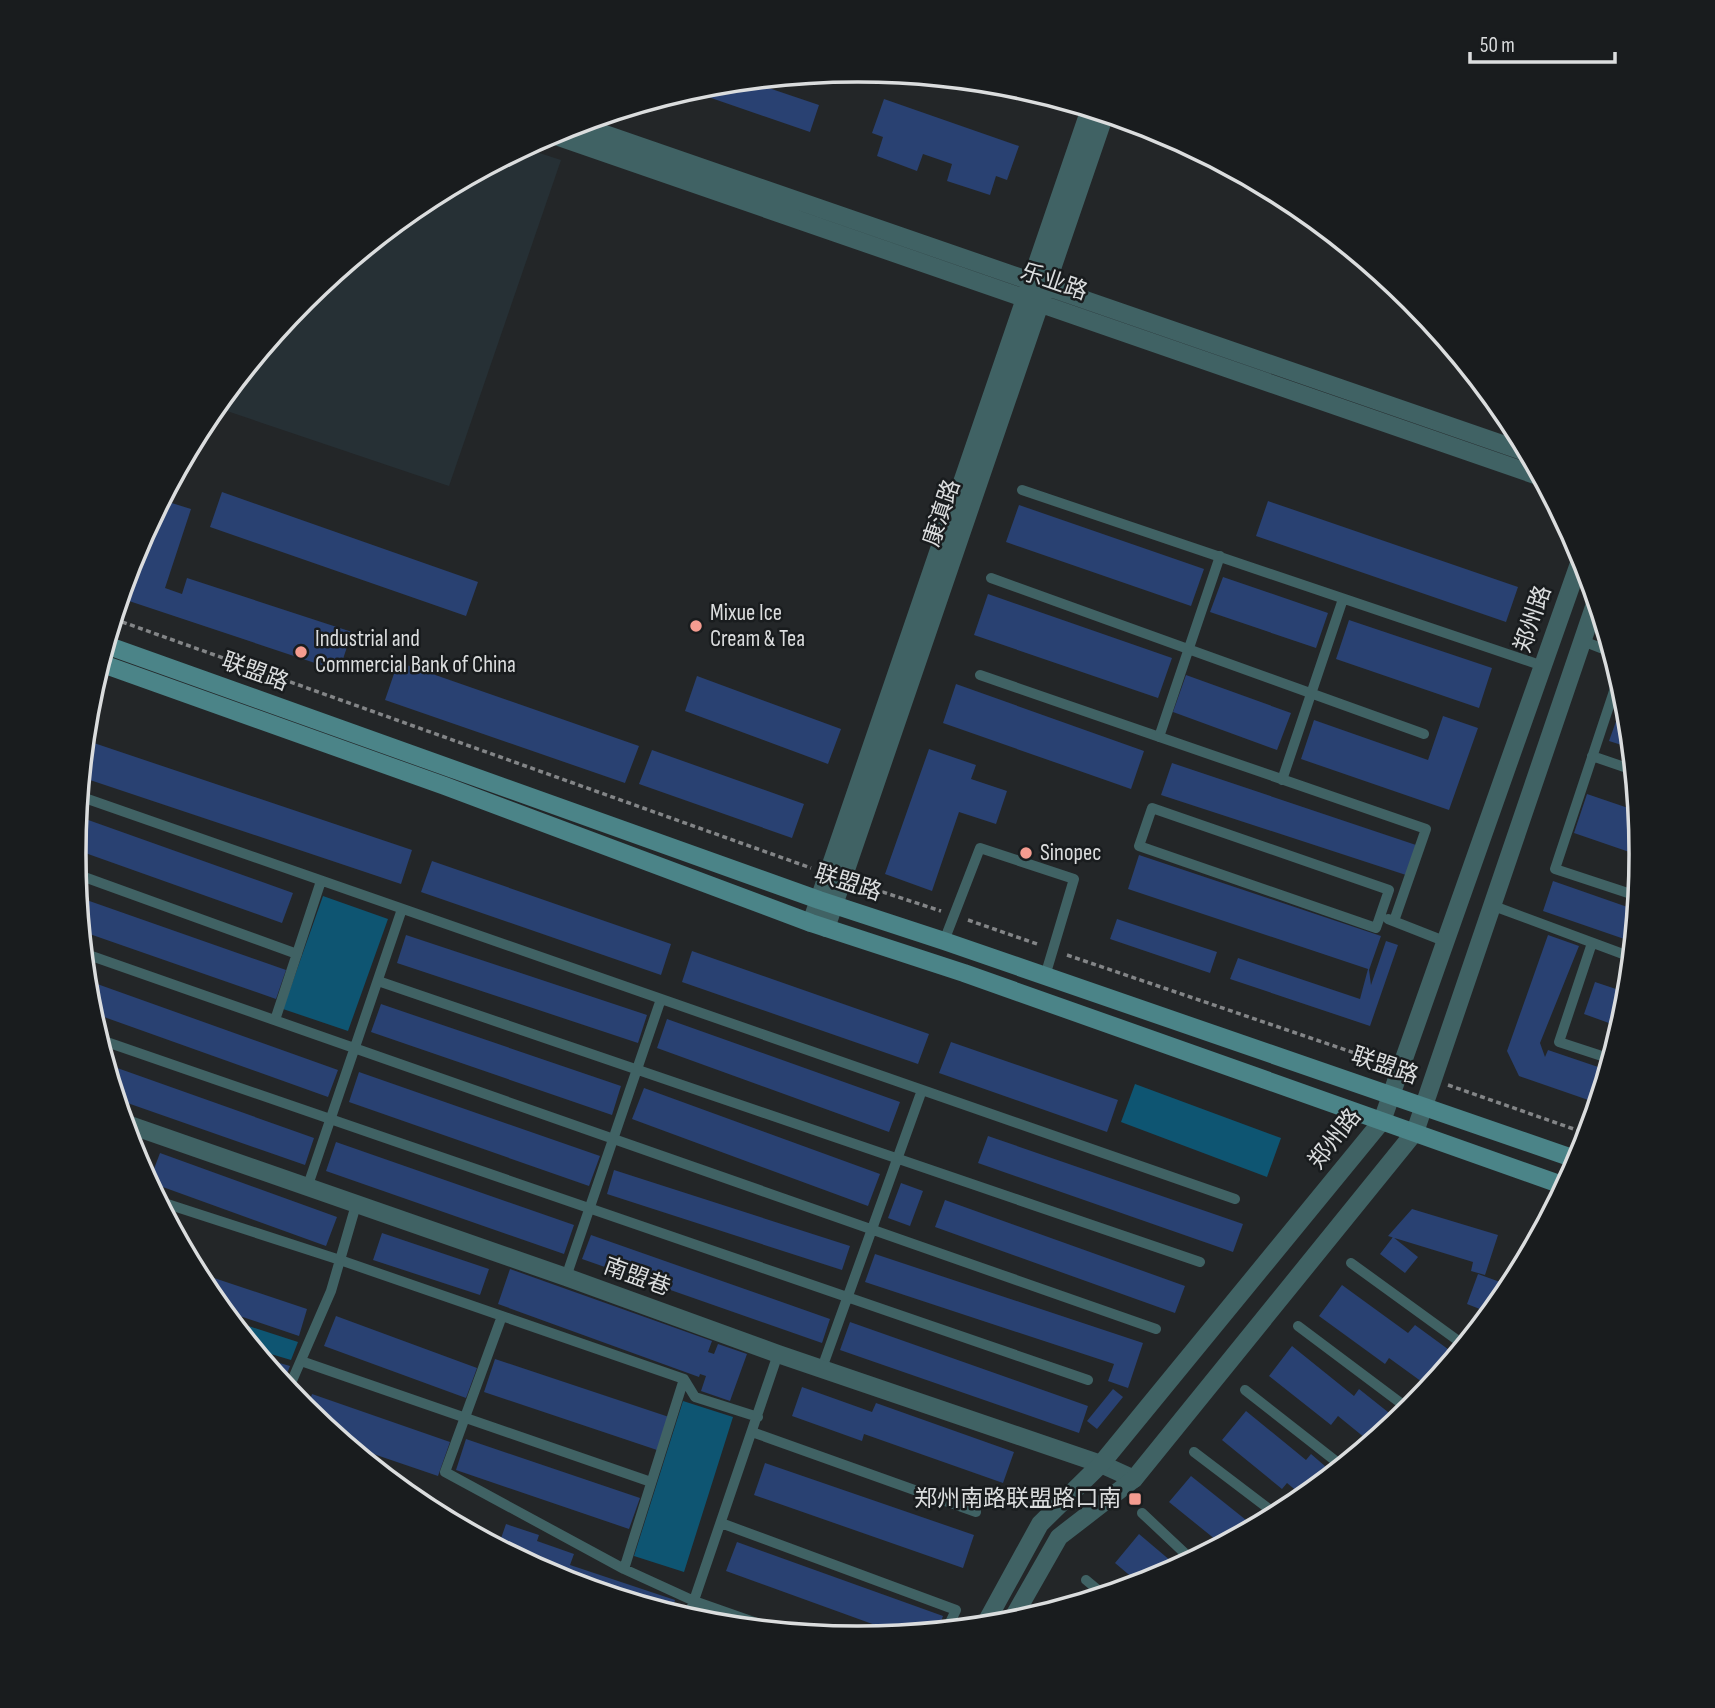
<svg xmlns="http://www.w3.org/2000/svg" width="1715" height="1708" viewBox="0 0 1715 1708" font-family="'Sofia Sans Condensed','Noto Sans SC',sans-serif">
<rect width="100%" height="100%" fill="#232628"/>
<path fill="#263035" d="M524 148 561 160 449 486 215 407 303 299 422 202Z"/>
<path fill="#0e5572" d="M323 896 388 919 348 1031 283 1009Z
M1135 1084 1281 1138 1267 1177 1121 1122Z
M230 1320 298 1342 291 1360 264 1352 261 1357Z
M683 1401 733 1417 684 1572 634 1556Z"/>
<path fill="#294172" d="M748 81 819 105 810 132 688 90 705 85Z
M884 99 1019 146 1007 180 996 176 990 195 947 181 952 164 923 154 917 171 877 156 883 137 872 133Z
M222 492 478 582 466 616 210 527Z
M162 500 191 509 165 588 182 594 187 578 352 632 339 671 120 598 133 554Z
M1268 501 1518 587 1506 622 1256 536Z
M1019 505 1204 569 1191 606 1006 542Z
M1223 577 1328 613 1316 648 1210 612Z
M988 594 1172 658 1158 698 974 635Z
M1349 620 1492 668 1479 708 1336 659Z
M398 662 639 746 625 783 385 700Z
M1186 675 1291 713 1277 750 1173 712Z
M697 676 841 729 828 764 685 711Z
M956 684 1144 751 1131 789 943 723Z
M1624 699 1627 701 1631 748 1609 741Z
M1443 716 1478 728 1449 810 1301 759 1314 720 1428 760Z
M85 740 412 850 401 884 81 777Z
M929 749 976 765 971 779 1007 791 996 824 959 812 932 891 885 874Z
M652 750 804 804 792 838 639 784Z
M1172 763 1416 845 1406 875 1161 795Z
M1587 794 1637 811 1641 856 1574 833Z
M77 816 293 893 282 923 74 849Z
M1139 855 1381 936 1369 970 1371 985 1386 941 1398 945 1370 1026 1230 979 1238 958 1360 999 1368 969 1128 889Z
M432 861 671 944 661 975 421 892Z
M1553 881 1636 910 1633 942 1543 911Z
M78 897 286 970 276 999 81 931Z
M1117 919 1217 952 1210 973 1110 939Z
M406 935 647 1015 638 1043 397 963Z
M1548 935 1579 946 1540 1043 1545 1057 1548 1050 1607 1070 1597 1103 1519 1076 1507 1051Z
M692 951 929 1034 918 1064 682 982Z
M86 980 338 1070 328 1097 90 1012Z
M1595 982 1628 993 1620 1027 1584 1014Z
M381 1004 621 1086 612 1115 371 1032Z
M667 1019 900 1102 889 1132 657 1048Z
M951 1042 1118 1100 1107 1132 939 1073Z
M106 1064 314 1138 305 1165 116 1099Z
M359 1072 600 1156 589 1186 349 1102Z
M644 1088 880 1174 868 1206 632 1119Z
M988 1136 1243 1224 1233 1252 978 1163Z
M336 1142 574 1225 564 1254 326 1171Z
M160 1153 337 1217 326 1246 149 1182Z
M614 1170 850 1246 842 1270 607 1194Z
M901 1183 923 1191 910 1226 888 1218Z
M945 1200 1185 1286 1175 1313 935 1227Z
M1412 1209 1498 1235 1485 1275 1471 1271 1473 1262 1388 1236Z
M382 1233 489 1269 480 1295 373 1260Z
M591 1235 830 1319 822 1343 582 1259Z
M1393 1237 1418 1257 1405 1273 1380 1254Z
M875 1254 1143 1343 1128 1388 1108 1381 1114 1364 865 1282Z
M510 1269 712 1341 708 1352 714 1354 718 1344 747 1354 730 1401 701 1391 706 1376 700 1374 699 1377 498 1304Z
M196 1272 307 1309 299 1336 222 1310 205 1289Z
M1478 1274 1511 1286 1490 1313 1467 1304Z
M1342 1285 1408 1333 1415 1325 1456 1355 1429 1387 1389 1358 1385 1364 1319 1316Z
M336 1316 477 1368 466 1398 324 1346Z
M850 1322 1088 1406 1079 1433 840 1350Z
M1292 1346 1354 1396 1359 1389 1398 1420 1370 1442 1338 1416 1331 1425 1269 1376Z
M495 1359 669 1417 657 1450 484 1392Z
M269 1360 290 1366 283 1384 267 1365Z
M802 1387 872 1412 876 1403 1014 1452 1003 1483 864 1434 862 1441 792 1416Z
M1113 1389 1123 1397 1097 1429 1087 1421Z
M312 1394 450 1442 438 1476 347 1445 306 1411Z
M1246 1411 1306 1460 1311 1454 1333 1473 1304 1497 1287 1483 1282 1489 1222 1440Z
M466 1439 640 1498 629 1529 456 1470Z
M765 1463 974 1535 963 1568 754 1495Z
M1191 1476 1251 1524 1258 1515 1266 1521 1221 1544 1169 1502Z
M506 1524 539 1535 537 1541 574 1554 570 1565 675 1600 671 1613 557 1578 498 1547Z
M1139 1534 1178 1567 1157 1578 1140 1584 1115 1563Z
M737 1542 943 1616 938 1630 900 1634 726 1571Z"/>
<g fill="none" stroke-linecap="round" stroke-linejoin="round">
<path stroke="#838587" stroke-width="3.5" stroke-dasharray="5 3.5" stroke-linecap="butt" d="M114 619 811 868
M858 884 941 911
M968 920 1040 945
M1067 955 1384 1063
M1448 1085 1588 1134"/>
<path stroke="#406264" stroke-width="10" d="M1022 490 1543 666
M991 578 1424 734
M1583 641 1611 652
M980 675 1426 829 1394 921
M1619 676 1555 869 1637 896
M1159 737 1220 556
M1592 756 1633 770
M1282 780 1343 599
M79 796 1235 1199
M1152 808 1389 890 1376 928 1139 846Z
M76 874 297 954
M1491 905 1631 957
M1388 919 1444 941
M944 941 980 848 1074 879 1045 976
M1592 943 1559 1042 1611 1059
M83 953 1156 1329
M378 981 1200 1262
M275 1020 321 881
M98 1039 1088 1380
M307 1188 402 909
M158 1201 340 1260 684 1379 695 1397 758 1417
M1351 1263 1464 1345
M566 1277 661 999
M502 1316 445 1472 624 1569 694 1601 777 1630
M1298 1326 1410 1410
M301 1361 651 1482
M822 1368 922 1090
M288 1390 331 1291 356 1205
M1245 1390 1342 1466
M752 1432 976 1512
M1194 1452 1277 1515
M1142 1513 1192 1560
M721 1523 956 1610 947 1629
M624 1569 684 1379
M1086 1580 1104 1595
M688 1618 778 1354"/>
<path stroke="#406264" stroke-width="18" d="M576 124 1528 453
M550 134 1541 477
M811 923 1090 109
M826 928 1105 114
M124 1123 566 1277 778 1354 1101 1464 1134 1479"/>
<path stroke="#406264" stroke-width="18" d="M1010 1623 1059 1537 1134 1479 1415 1132 1596 601
M984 1626 1040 1524 1101 1464 1382 1121 1582 555"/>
<path stroke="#4b8488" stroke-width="18" d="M106 645 819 900 944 941 1578 1160
M100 663 445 786 811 923 964 973 1565 1186"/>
</g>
<g fill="#f59c90" stroke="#191c1e" stroke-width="2.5">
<circle cx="696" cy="626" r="7"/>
<circle cx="301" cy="652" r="7"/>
<circle cx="1026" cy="853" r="7"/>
<rect x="1128" y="1492" width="14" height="14" rx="3.5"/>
</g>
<g text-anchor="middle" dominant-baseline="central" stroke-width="5" stroke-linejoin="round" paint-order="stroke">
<g font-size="23" fill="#dbddde" stroke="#191c1e">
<text transform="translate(1054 282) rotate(19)">乐业路</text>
<text transform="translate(942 513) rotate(-71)">康滇路</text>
<text transform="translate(1533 619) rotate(-71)">郑州路</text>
<text transform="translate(255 672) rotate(20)">联盟路</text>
<text transform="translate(848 883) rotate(18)">联盟路</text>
<text transform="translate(1385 1066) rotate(19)">联盟路</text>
<text transform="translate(1335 1139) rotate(-52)">郑州路</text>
<text transform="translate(637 1277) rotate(20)">南盟巷</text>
</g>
<g font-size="23" fill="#dbddde" stroke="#191c1e" text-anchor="start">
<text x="710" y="613">Mixue Ice<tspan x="710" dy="26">Cream &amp; Tea</tspan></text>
<text x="315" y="639">Industrial and<tspan x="315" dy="26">Commercial Bank of China</tspan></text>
<text x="1040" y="853">Sinopec</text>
<text x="1121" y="1499" text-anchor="end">郑州南路联盟路口南</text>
</g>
</g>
<path d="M0 0H1715V1708H0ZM857 82H858A771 771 0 0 1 1629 853V855A771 771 0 0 1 858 1626H857A771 771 0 0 1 86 855V853A771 771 0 0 1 857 82Z" fill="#191c1e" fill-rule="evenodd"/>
<path fill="none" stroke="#dbddde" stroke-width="3.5" d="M857 82H858A771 771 0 0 1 1629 853V855A771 771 0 0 1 858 1626H857A771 771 0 0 1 86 855V853A771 771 0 0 1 857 82Z"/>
<path d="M1470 52v10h145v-10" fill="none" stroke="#dbddde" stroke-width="3.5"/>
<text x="1480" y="52" font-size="21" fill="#dbddde" stroke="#191c1e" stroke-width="5" paint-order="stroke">50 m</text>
</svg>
